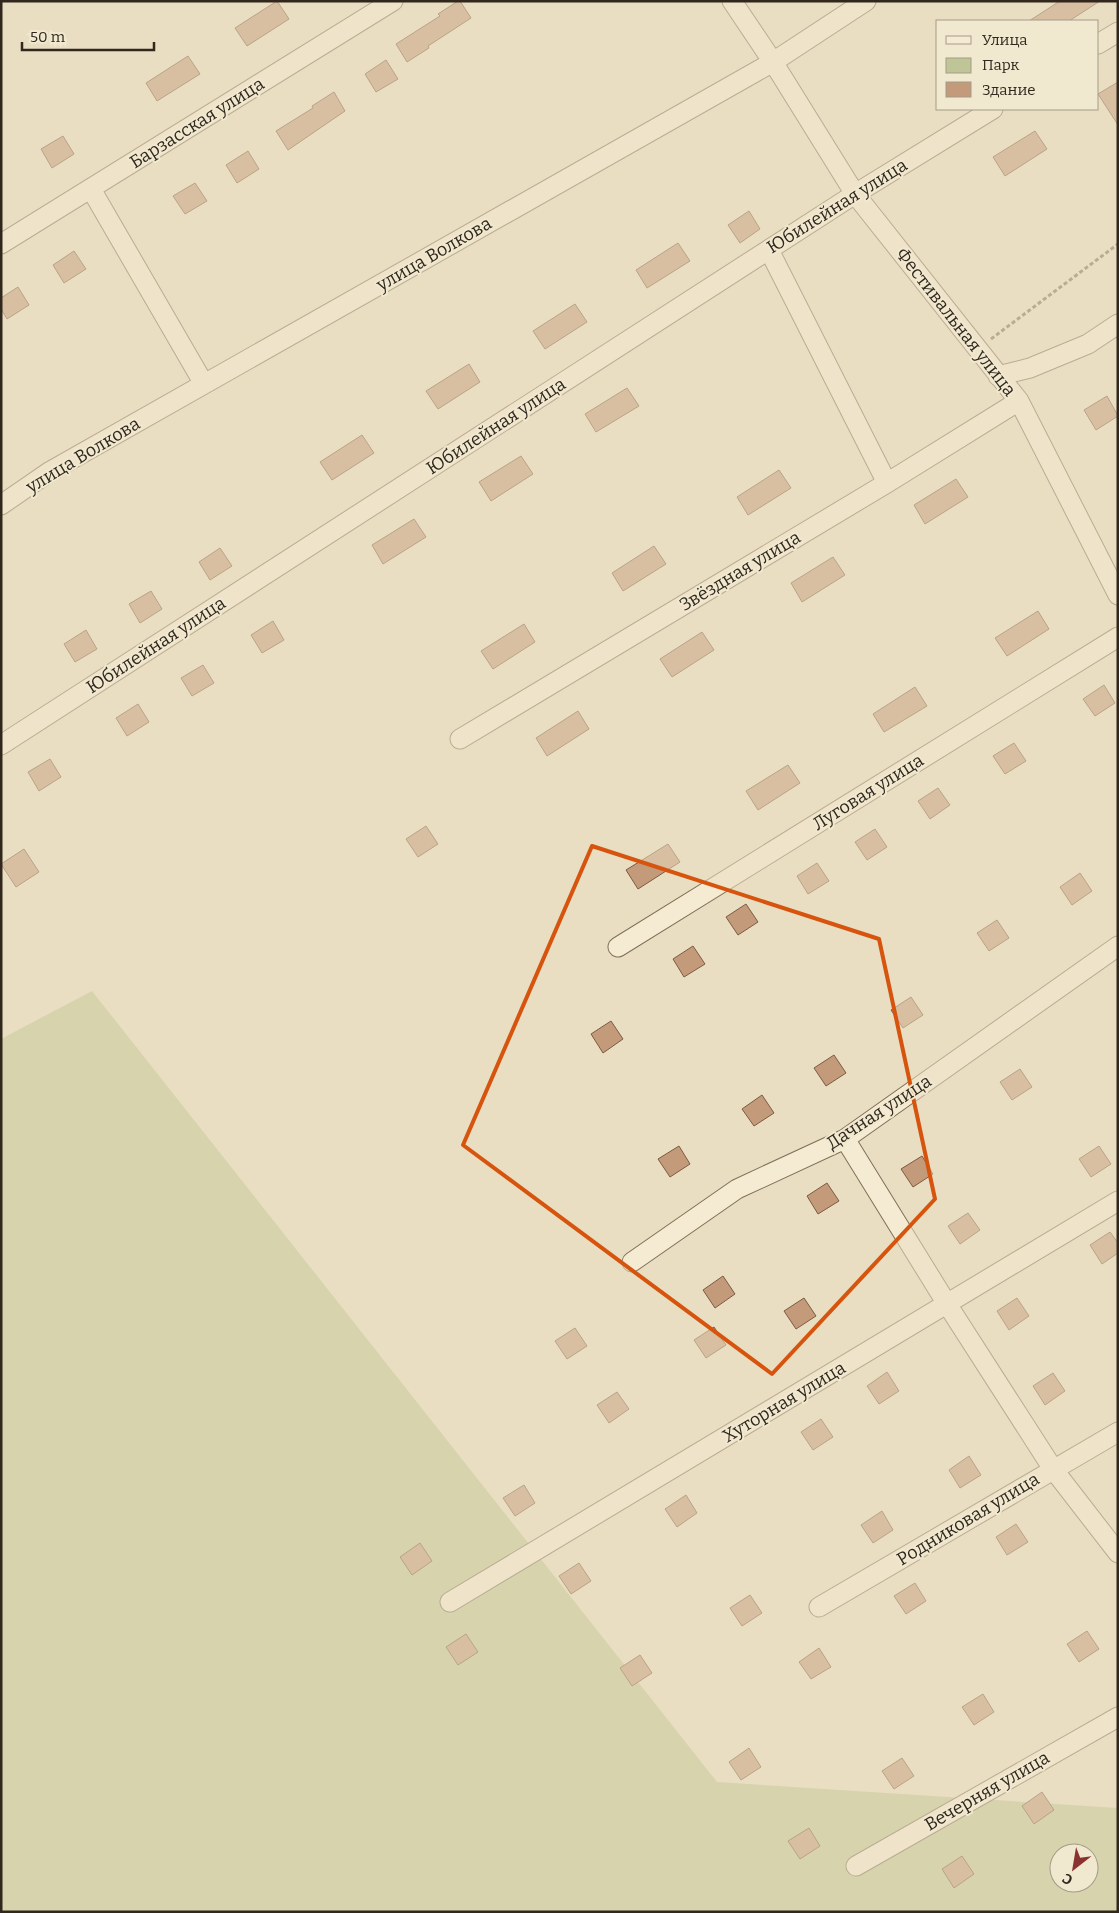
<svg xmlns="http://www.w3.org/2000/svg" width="1119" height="1913" viewBox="0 0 1119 1913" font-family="Bitter,serif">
<rect width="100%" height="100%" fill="#e9dec1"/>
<path fill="#bfc596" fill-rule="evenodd" d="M92 991 717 1782 1118 1808V1912H1V1039ZM1059 1853H1089V1883H1059Z"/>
<path fill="#c39a7a" stroke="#7d5b43" d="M277 1 289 19 247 46 235 28Z
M458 1H460L471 18 428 46 429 48 407 62 396 44 440 16 438 14Z
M1060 1H1100L1069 21H1029Z
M188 56 200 74 157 101 146 83Z
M386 60 398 79 376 92 365 74Z
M1118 82V125L1098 94Z
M334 92 345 111 288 150 276 131 313 108 312 106Z
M1035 131 1047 149 1005 176 993 157Z
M63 136 74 154 52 168 41 149Z
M248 151 259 169 237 183 226 165Z
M195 183 207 201 185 214 173 196Z
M749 211 760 229 740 243 728 225Z
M678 243 690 261 647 288 636 270Z
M74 251 86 269 64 283 53 265Z
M18 287 29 305 7 319 1 309V298Z
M575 304 587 322 545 349 533 331Z
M469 364 480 382 438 409 426 391Z
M627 388 639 406 596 432 585 414Z
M1107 396 1118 416 1096 430 1084 410Z
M362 435 374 453 332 480 320 462Z
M521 456 533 474 491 501 479 482Z
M779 470 791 488 748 515 737 497Z
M956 479 968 497 925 524 914 505Z
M414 519 426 537 383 564 372 545Z
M654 546 666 564 623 591 612 573Z
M220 548 232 566 210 580 199 562Z
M833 557 845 575 802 602 791 583Z
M151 591 162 609 140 623 129 604Z
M1038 611 1049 629 1007 656 995 638Z
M273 621 284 640 262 653 251 635Z
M524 624 535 642 493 669 481 651Z
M86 630 97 649 75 662 64 644Z
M702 632 714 650 672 677 660 659Z
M203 665 214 683 192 696 181 678Z
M1104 685 1115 703 1095 716 1083 699Z
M915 687 927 706 884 732 873 714Z
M138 704 149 722 127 736 116 718Z
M578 711 589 729 547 756 536 738Z
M1014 743 1026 761 1005 774 993 756Z
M50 759 61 777 39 791 28 772Z
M788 765 800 783 758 810 746 791Z
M938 788 950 805 930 819 918 801Z
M426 826 438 844 418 857 406 839Z
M875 829 887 847 867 860 855 842Z
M668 844 680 862 638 889 626 870Z
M24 849 39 872 16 887 1 864Z
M817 863 829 881 808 894 797 876Z
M1080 873 1092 891 1072 905 1060 887Z
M746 904 758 922 738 935 726 917Z
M997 920 1009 938 989 951 977 933Z
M693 946 705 964 684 977 673 959Z
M911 997 923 1015 903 1028 891 1010Z
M611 1021 623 1039 603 1053 591 1034Z
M834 1055 846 1073 826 1086 814 1068Z
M1020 1069 1032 1087 1012 1100 1000 1082Z
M762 1095 774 1113 754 1126 742 1109Z
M679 1146 690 1164 670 1177 658 1159Z
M1099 1146 1111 1164 1091 1177 1079 1159Z
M922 1156 933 1174 913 1187 901 1169Z
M827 1183 839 1201 818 1214 807 1196Z
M968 1213 980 1230 960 1244 948 1226Z
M1110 1232 1118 1243V1253L1102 1264 1090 1245Z
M723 1276 735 1294 715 1308 703 1290Z
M804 1298 816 1316 796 1329 784 1311Z
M1017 1298 1029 1316 1009 1330 997 1311Z
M714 1327 726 1345 706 1358 694 1340Z
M575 1328 587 1346 567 1359 555 1341Z
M887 1372 899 1391 879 1404 867 1386Z
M1053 1373 1065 1391 1045 1405 1033 1386Z
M617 1392 629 1409 609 1423 597 1405Z
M821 1419 833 1437 813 1450 801 1432Z
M969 1456 981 1475 960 1488 949 1470Z
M524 1485 535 1503 515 1516 503 1498Z
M686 1495 697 1513 677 1527 665 1509Z
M882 1511 893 1530 873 1543 861 1525Z
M1016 1524 1028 1542 1007 1555 996 1537Z
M420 1543 432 1561 412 1575 400 1557Z
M579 1563 591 1581 571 1594 559 1576Z
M915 1583 926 1601 906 1614 894 1596Z
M750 1595 762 1613 742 1626 730 1608Z
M1087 1631 1099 1649 1079 1662 1067 1644Z
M466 1634 478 1652 458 1665 446 1647Z
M819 1648 831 1667 811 1679 799 1662Z
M640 1655 652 1673 632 1686 620 1668Z
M983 1694 994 1712 974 1725 962 1707Z
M749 1748 761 1767 741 1780 729 1762Z
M902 1758 914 1776 894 1789 882 1771Z
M1042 1792 1054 1810 1034 1824 1022 1806Z
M809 1828 820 1846 800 1859 788 1841Z
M962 1856 974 1874 954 1888 942 1869Z"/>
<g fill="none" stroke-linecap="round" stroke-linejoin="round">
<defs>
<path id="minor" d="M732 1 773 62 855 194 1019 401 1118 595
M1098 44 1118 32
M91 189 204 384
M1 244 393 1
M769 250 887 483
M998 376 1030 368 1088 344 1118 324
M1 505 49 472 773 62 866 1
M460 739 887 483 1019 401
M1 745 855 194 993 109
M618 947 1118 637
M845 1139 947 1304 1053 1469 1118 1553
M632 1262 737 1189 845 1139 1118 946
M450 1602 1118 1201
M819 1607 1118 1432
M856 1866 1118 1717"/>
</defs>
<use href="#minor" stroke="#806f5a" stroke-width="21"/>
<path stroke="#806f5a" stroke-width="3" stroke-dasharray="4 2.5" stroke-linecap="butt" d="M991 339 1118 244"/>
<use href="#minor" stroke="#f5ebd3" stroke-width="19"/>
</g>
<path d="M0 0H1119V1913H0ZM592 846 879 939 935 1199 772 1374 463 1145Z" fill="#e9dec1" fill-opacity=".55" fill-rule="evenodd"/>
<path fill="none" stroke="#d6540e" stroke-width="4" stroke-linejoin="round" d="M592 846 879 939 935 1199 772 1374 463 1145Z"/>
<g text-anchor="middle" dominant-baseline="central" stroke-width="4" stroke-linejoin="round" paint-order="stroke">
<g font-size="18" fill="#31271d" stroke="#f1e8d0">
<text transform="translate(197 123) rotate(-32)">Барзасская улица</text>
<text transform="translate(837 206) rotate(-32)">Юбилейная улица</text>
<text transform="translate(434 254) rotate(-30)">улица Волкова</text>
<text transform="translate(956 322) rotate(52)">Фестивальная улица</text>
<text transform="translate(496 426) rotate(-33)">Юбилейная улица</text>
<text transform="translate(83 455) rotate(-31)">улица Волкова</text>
<text transform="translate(740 571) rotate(-31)">Звёздная улица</text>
<text transform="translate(156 645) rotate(-33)">Юбилейная улица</text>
<text transform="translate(868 792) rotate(-32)">Луговая улица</text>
<text transform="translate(879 1112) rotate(-33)">Дачная улица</text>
<text transform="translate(784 1402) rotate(-31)">Хуторная улица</text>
<text transform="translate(968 1519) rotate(-31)">Родниковая улица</text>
<text transform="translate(987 1791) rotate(-30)">Вечерняя улица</text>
</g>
</g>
<rect width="1119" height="1913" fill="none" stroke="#31271d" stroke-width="5"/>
<rect x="936" y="20" width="162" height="90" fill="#f1e8d0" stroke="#a49b88"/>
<rect x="946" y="36" width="25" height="8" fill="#f5ebd3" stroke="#a49b88"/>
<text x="982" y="45" font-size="15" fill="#31271d">Улица</text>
<rect x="946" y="58" width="25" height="15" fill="#bfc596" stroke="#a49b88"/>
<text x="982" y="70" font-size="15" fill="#31271d">Парк</text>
<rect x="946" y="82" width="25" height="15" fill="#c39a7a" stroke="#a49b88"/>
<text x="982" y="95" font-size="15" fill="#31271d">Здание</text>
<g transform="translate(1074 1868) rotate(211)"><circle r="24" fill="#f1e8d0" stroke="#a49b88"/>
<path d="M0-4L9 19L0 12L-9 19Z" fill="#893230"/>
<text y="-8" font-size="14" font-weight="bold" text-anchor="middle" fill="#31271d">С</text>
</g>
<path d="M22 42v8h132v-8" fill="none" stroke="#31271d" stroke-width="2.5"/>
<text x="30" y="42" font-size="15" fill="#31271d" stroke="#f1e8d0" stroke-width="4" paint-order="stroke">50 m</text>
</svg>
